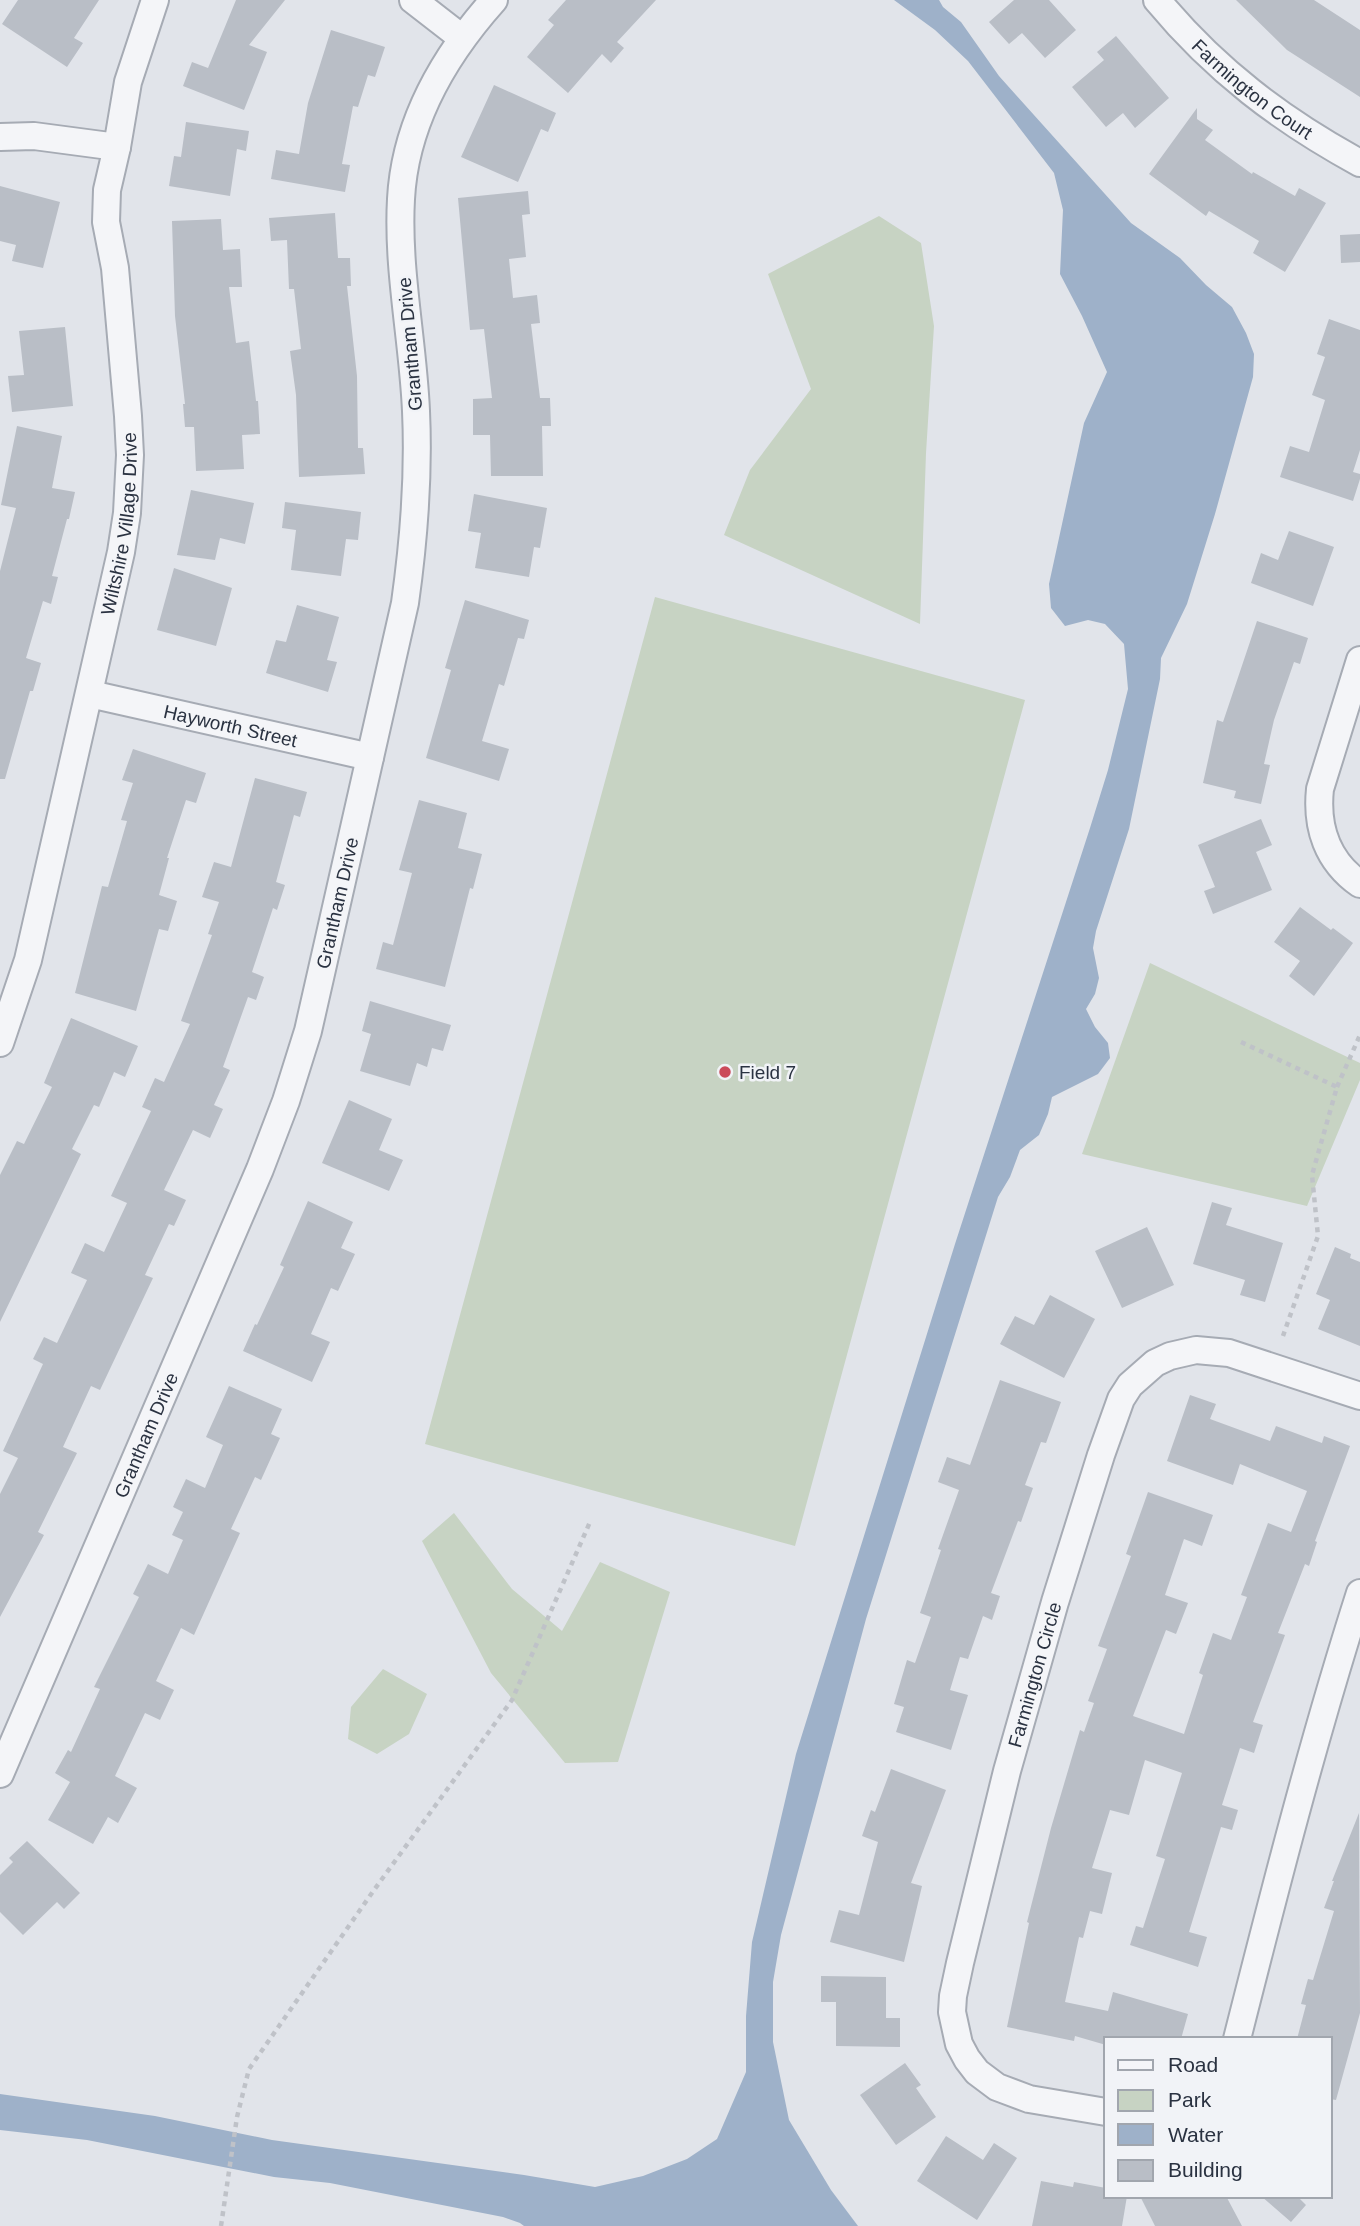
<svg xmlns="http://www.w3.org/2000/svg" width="1360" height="2226" viewBox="0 0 1360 2226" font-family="Arial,sans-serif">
<rect width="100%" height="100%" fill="#e1e4ea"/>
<path fill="#c7d3c3" d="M879 216 921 243 934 326 926 453 920 624 724 535 750 470 811 389 768 274Z
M655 597 1025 700 795 1546 425 1444Z
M1150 963 1360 1063V1080L1307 1206 1082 1154Z
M454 1513 512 1589 562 1631 600 1562 670 1592 618 1762 565 1763 491 1673 422 1541Z
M383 1669 427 1694 409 1734 377 1754 348 1739 351 1707Z"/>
<path fill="#9eb1c9" d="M894 0H939L943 7 961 22 999 76 1131 223 1180 258 1206 285 1232 307 1246 333 1254 354 1253 377 1215 514 1187 604 1161 658 1160 679 1129 829 1096 931 1093 948 1099 978 1095 994 1086 1009 1095 1027 1108 1043 1110 1058 1098 1074 1052 1097 1048 1114 1039 1135 1020 1150 1010 1177 998 1197 866 1619 781 1935 773 1982V2042L789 2120 831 2190 858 2226H524L520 2223 503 2217 330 2183 274 2177 87 2140 0 2130V2094L155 2116 272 2140 524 2175 595 2187 643 2176 687 2159 717 2139 746 2072V2016L752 1942 796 1754 955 1244 1090 828 1108 770 1128 689 1124 644 1105 624 1088 620 1065 626 1051 608 1049 584 1084 423 1107 372 1082 316 1060 274 1063 210 1054 173 968 61 935 30Z"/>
<path fill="#b9bec6" d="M18 0H99L74 38 83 43 67 67 2 24Z
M236 0H285L249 45 267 52 244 110 183 86 192 62 208 68Z
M566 0H656L617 42 624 48 611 63 602 54 568 93 527 57 554 25 548 20Z
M1014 0H1049L1076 30 1045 58 1022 33 1009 44 989 22Z
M1236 0H1314L1360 30V97L1287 50Z
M331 30 385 47 375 77 368 75 358 107 353 106 342 164 350 165 345 192 271 179 276 150 299 154 308 103Z
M1116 36 1169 98 1135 128 1123 113 1106 127 1072 87 1104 60 1097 52Z
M494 85 556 113 548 132 541 129 518 182 461 157Z
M1197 108V119L1213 130 1205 140 1252 174 1253 172 1295 196 1299 188 1326 203 1285 272 1253 253 1259 241 1209 211 1206 216 1149 174Z
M186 122 249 131 246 151 237 149 230 196 169 186 174 156 181 157Z
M0 186 60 202 43 268 12 261 16 245 0 241Z
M528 191 530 214 522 215 526 257 509 259 513 298 537 295 540 323 531 324 540 398H550L551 426H542L543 476H491L490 435H473V399L492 398 484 329 470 330 458 198Z
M335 213 338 258H350L351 286H347L357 376 358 448H363L365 474 299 477 296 395 290 351 301 349 294 289H289L287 240 271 241 269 218Z
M221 219 223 250 240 249 242 287H229L236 343 249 341 256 401H258L260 434 242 435 244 469 196 471 194 427H185L183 404H185L175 316 172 221Z
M1360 234V262L1341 263 1340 235Z
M1329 319 1360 330V450L1353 472 1360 474V479L1353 501 1280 477 1290 446 1309 452 1325 400 1312 395 1325 357 1317 354Z
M65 327 73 406 12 412 8 376 24 375 19 331Z
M17 426 62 436 52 488 75 492 69 519H67L52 576 58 577 51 604 43 601 26 658 41 663 33 691H30L5 779H0V571L16 508 1 505Z
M191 490 254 503 245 544 220 538 215 560 177 555Z
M474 494 547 508 540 548 534 547 529 577 475 568 481 533 468 531Z
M285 502 361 512 358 540 346 539 341 576 291 570 296 530 282 528Z
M1289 531 1334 547 1313 606 1251 583 1261 553 1278 560Z
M174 568 232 588 216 646 157 630Z
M465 600 529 620 524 639 518 638 504 686 499 684 482 741 509 749 499 781 426 758 451 670 445 668Z
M297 605 339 617 327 660 337 662 328 692 266 673 276 640 286 642Z
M1257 621 1308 638 1300 664 1294 662 1274 720 1264 764 1270 765 1261 804 1234 798 1236 791 1203 783 1217 720 1223 722Z
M133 749 206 773 196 803 186 800 167 858H169L159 895 177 901 168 931 159 929 136 1011 75 993 102 886 108 887 127 821 121 820 133 783 122 780Z
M255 778 307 792 300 817 294 815 276 882 285 885 277 910 273 908 252 972 264 977 256 1000 248 997 223 1067 230 1070 214 1105 223 1109 210 1138 193 1130 164 1190 186 1200 174 1226 169 1224 145 1275 153 1278 100 1390 91 1386 63 1447 77 1453 38 1532 44 1535 0 1617V1494L18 1458 3 1451 43 1364 33 1359 44 1337 57 1343 87 1280 71 1273 85 1243 104 1252 127 1203 111 1196 151 1111 142 1107 155 1078 164 1082 190 1024 181 1021 212 935 208 934 219 902 202 897 214 862 231 867Z
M419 800 467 813 458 848 482 854 473 889 470 888 445 987 376 969 383 942 393 945 412 873 399 870Z
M1261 819 1272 845 1256 852 1272 890 1213 914 1204 891 1215 887 1198 845Z
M1300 907 1331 930 1333 928 1353 943 1314 996 1289 976 1300 961 1274 942Z
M370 1001 451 1025 443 1051 432 1048 427 1067 417 1063 410 1086 360 1071 371 1034 362 1031Z
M71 1018 138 1046 125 1077 114 1072 99 1107 94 1105 72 1149 81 1154 0 1322V1175L17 1141 24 1144 52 1087 44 1083Z
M349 1100 392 1119 379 1150 403 1160 389 1191 322 1163Z
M308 1201 353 1222 341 1248 355 1254 338 1291 331 1288 311 1334 330 1342 312 1382 243 1351 255 1324 257 1325 284 1267 280 1265Z
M1212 1202 1232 1208 1226 1225 1283 1243 1265 1302 1240 1295 1245 1280 1193 1264Z
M1147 1227 1174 1285 1122 1308 1095 1251Z
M1335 1247 1351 1254 1350 1258 1360 1262V1346L1318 1329 1330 1300 1316 1294Z
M1050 1295 1095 1319 1064 1378 1000 1344 1015 1316 1034 1325Z
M1000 1380 1061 1402 1046 1443 1041 1442 1025 1485 1033 1488 1021 1522 1018 1521 991 1593 1000 1596 992 1620 983 1616 968 1659 960 1657 950 1690 968 1695 951 1750 896 1732 904 1707 894 1704 907 1660 915 1663 931 1617 920 1613 941 1550 938 1549 959 1490 938 1482 947 1457 970 1465Z
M229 1386 282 1409 271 1434 280 1438 261 1480 255 1477 231 1529 240 1533 194 1635 181 1628 156 1681 174 1690 160 1720 145 1713 115 1776 137 1788 118 1823 108 1817 93 1844 48 1820 70 1782 55 1773 68 1750 71 1752 100 1689 94 1687 139 1597 133 1594 148 1564 168 1574 183 1540 172 1535 183 1512 173 1507 186 1479 205 1488 223 1445 206 1437Z
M1190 1395 1216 1404 1210 1419 1270 1441 1276 1426 1322 1443 1324 1436 1350 1446 1315 1541 1317 1542 1309 1566 1305 1564 1278 1633 1285 1635 1253 1722 1263 1725 1254 1753 1240 1748 1222 1805 1238 1810 1232 1830 1221 1827 1189 1932 1207 1937 1198 1967 1130 1945 1136 1926 1143 1928 1165 1859 1156 1856 1182 1773 1145 1760 1129 1815 1110 1810 1092 1868 1112 1873 1102 1914 1090 1911 1083 1938 1079 1937 1065 2002 1108 2011 1113 1992 1188 2014 1181 2039H1106V2045L1075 2036 1074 2041 1007 2027 1029 1923 1027 1922 1051 1828 1080 1730 1084 1732 1094 1703 1088 1701 1107 1649 1098 1646 1131 1556 1126 1554 1148 1492 1213 1515 1202 1546 1184 1539 1165 1595 1188 1603 1176 1634 1166 1630 1133 1716 1184 1734 1203 1675 1199 1673 1213 1633 1231 1640 1247 1597 1241 1595 1268 1523 1291 1532 1307 1491 1240 1464 1233 1485 1167 1461Z
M891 1769 946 1790 911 1883 922 1886 904 1962 830 1942 839 1910 859 1915 878 1842 862 1836 871 1810 875 1812Z
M1359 1813 1360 2013 1336 2100 1330 2099V2039H1297L1306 2005 1301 2004 1308 1979 1313 1980 1334 1911 1324 1908 1334 1881H1332Z
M27 1841 80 1893 64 1909 57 1902 23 1935 0 1912V1875L13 1862 9 1858Z
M821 1976 886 1977V2018H900V2047L836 2046V2002H821Z
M905 2063 921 2085 916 2088 936 2117 896 2145 860 2095Z
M946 2136 983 2160 994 2143 1017 2158 977 2220 917 2181Z
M1041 2181 1073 2187 1074 2182 1106 2188V2196H1127L1122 2226H1032Z
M1140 2196H1226L1242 2226H1155Z
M1261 2196H1297L1306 2205 1291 2222Z"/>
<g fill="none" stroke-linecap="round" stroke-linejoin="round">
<defs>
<g id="minor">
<path d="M413 0 462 38"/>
<path id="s1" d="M1157 0C1215 70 1281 120 1360 163"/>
<path d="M0 137 34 136 117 147"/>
<path d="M1360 660 1320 789C1316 827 1327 861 1360 884"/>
<path id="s2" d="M90 694 370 757"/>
<path id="s3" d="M0 1043 28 960 121 552 127 513 130 455 128 416 115 268 106 222 107 190 117 147 128 82 155 0"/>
<path id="s4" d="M0 1774 260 1169 286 1101 308 1031 405 603C414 539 419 476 416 411 413 341 397 269 401 199 405 122 444 56 494 0"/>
<path d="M1237 2039C1275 1889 1313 1740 1360 1593"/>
<path id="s5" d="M1106 2112 1029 2099 997 2087 977 2072 967 2059 959 2044 952 2012 953 1996 960 1963 1007 1771 1055 1602 1101 1455 1121 1399 1130 1385 1155 1363 1170 1356 1196 1350 1229 1353 1360 1396"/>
</g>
</defs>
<use href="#minor" stroke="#a6abb4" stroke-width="30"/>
<path stroke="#bfc2c8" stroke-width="4.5" stroke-dasharray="5 5" stroke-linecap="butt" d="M1241 1042 1337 1087 1312 1175 1318 1236 1283 1336
M1337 1087 1360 1035
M221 2226 237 2117 249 2069 374 1890 512 1700 590 1522"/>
<use href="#minor" stroke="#f4f5f8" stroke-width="26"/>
</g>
<circle fill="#cb4a5a" stroke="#f1f3f7" stroke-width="2.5" cx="725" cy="1072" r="7"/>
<g text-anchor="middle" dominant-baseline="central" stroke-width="5" stroke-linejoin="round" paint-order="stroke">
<g font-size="19" fill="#2a3241" stroke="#f1f3f7">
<text stroke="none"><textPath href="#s1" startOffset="131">Farmington Court</textPath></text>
<text transform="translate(410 344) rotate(-95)">Grantham Drive</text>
<text stroke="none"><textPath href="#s3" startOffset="534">Wiltshire Village Drive</textPath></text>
<text stroke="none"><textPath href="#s2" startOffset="144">Hayworth Street</textPath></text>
<text stroke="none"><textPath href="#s4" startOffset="936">Grantham Drive</textPath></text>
<text stroke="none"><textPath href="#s4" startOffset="369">Grantham Drive</textPath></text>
<text stroke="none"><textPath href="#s5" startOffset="551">Farmington Circle</textPath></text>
</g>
<g font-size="19" fill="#2a3241" stroke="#f1f3f7" text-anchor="start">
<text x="739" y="1072">Field 7</text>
</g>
</g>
<rect x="1104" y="2037" width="228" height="161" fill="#f1f3f7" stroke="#a1a6ae" stroke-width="2"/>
<rect x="1118" y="2060" width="35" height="10" fill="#f4f5f8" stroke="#a1a6ae" stroke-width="2"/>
<text x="1168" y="2072" font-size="21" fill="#2a3241">Road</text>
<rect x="1118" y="2090" width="35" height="21" fill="#c7d3c3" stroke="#a1a6ae" stroke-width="2"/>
<text x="1168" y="2107" font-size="21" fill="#2a3241">Park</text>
<rect x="1118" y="2124" width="35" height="21" fill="#9eb1c9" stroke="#a1a6ae" stroke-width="2"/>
<text x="1168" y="2142" font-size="21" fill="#2a3241">Water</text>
<rect x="1118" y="2160" width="35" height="21" fill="#b9bec6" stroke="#a1a6ae" stroke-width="2"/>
<text x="1168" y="2177" font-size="21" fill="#2a3241">Building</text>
</svg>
